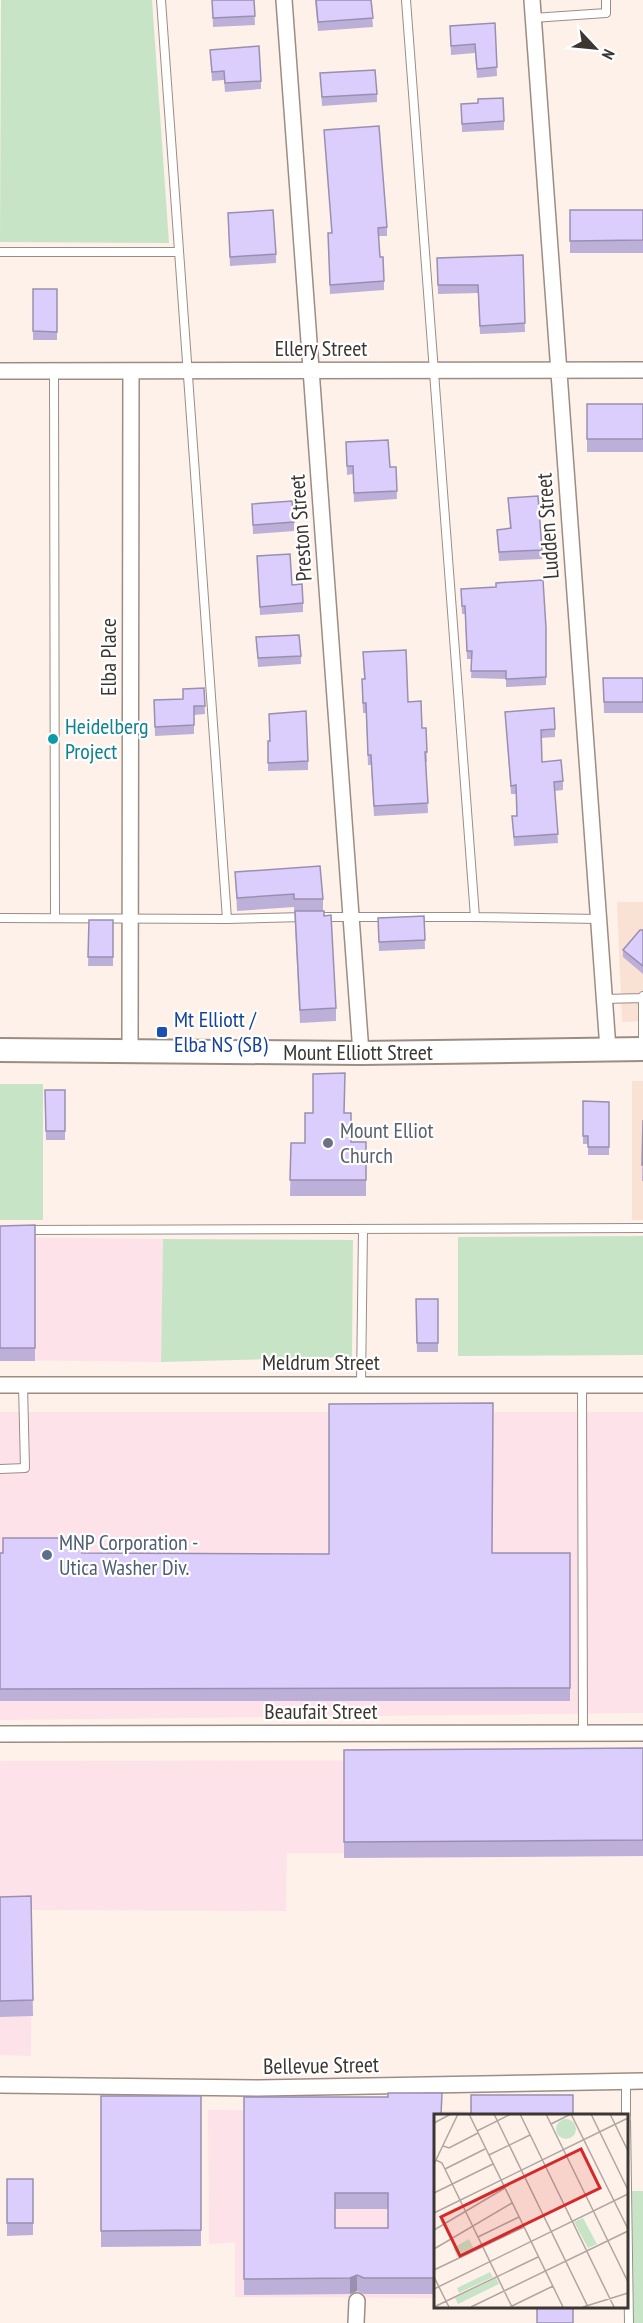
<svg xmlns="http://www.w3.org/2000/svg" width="643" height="2323" viewBox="0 0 643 2323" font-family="'PT Sans Narrow',sans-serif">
<rect width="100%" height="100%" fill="#fef1e9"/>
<path fill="#f9e2d3" d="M617 902H643V1021L622 1022Z
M632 1081H643V1220H632Z"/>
<path fill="#fde2e9" d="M0 1237 163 1239 161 1362 0 1360Z
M0 1412H643V1713L0 1720Z
M643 1760V1854L287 1853 286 1911 32 1910 31 2056 0 2055V1761Z
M208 2110 468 2111V2116H436V2298L235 2297V2242L209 2244Z"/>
<path fill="#c7e5c6" d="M1 0H152L169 243 0 242Z
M0 1084H43V1220H0Z
M643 1236V1355L458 1356V1237Z
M163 1239 353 1240 352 1357 161 1362Z
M632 2191H643V2323H634Z"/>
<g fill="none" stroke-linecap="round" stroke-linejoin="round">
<defs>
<path id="service" d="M161 0 227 919
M406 0 475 917 599 919
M533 18 606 13V0
M0 252H178
M54 371 55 918
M322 917H475
M0 918 227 919 304 917
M604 999 643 998
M643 1048V996
M27 1230 643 1228
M361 1385 363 1229
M582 1385 583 1733
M0 1469 25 1468 23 1385
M626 2081V2116
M626 2120 629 2323"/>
<path id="minor" d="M284 0 361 1053
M532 0 608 1049
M0 371 643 370
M130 1050 131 371
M0 1385H643
M0 1734 643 1733
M0 2085 259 2088 643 2081
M356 2323 357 2301"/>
<path id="secondary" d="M0 1050 361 1053 643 1049"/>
</defs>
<use href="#service" stroke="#9c8d84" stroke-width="10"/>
<use href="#minor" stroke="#9c8d84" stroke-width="18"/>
<use href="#secondary" stroke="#9c8d84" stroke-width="26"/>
<use href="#service" stroke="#fff" stroke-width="8"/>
<use href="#minor" stroke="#fff" stroke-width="15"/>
<use href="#secondary" stroke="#fff" stroke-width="22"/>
</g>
<path fill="#bcb0d9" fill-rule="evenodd" d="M212 0H254L255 25 213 27Z
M315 0H371L373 27 318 31Z
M495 23 497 76 477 78 475 53 451 55 450 26Z
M210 50 261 81V89L225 92 224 80 212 81Z
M320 73 377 94V102L322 106Z
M461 104 504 121V130L462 132Z
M324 130 387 227V236H378L380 257 384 281V290L330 294 328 233H332Z
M570 210H643V253H570Z
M228 213 276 254V263L230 266Z
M523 255 525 332 480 334 478 293 438 294 437 258Z
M33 289H57V340H33Z
M587 404H643V452H587Z
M346 442 390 467H396L397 499 354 502 353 474 347 475Z
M508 498 542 550V559L499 561 497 530 510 529Z
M252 504 294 522V531L253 534Z
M257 556 292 585 303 603V612L260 615Z
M461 589 546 628V685L506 687V679L471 678 472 659H467L465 614H462Z
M256 637 301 656V664L258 667Z
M363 652 408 702 422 728H426L427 762H426L428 813 374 816 371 765H368L366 713H363L362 689 364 679Z
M603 678H643V713H604Z
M204 688 205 714 194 715V734L155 736 154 700 183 699Z
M505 712 555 729V737L541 738 542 762 563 781V790L555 791 558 843 514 846 512 816H517L516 794H511Z
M268 741 308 761V770L268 771Z
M235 872 323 899V911L336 1008V1021L300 1023 294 907 237 911Z
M424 916 425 949 379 951 378 918Z
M89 920H113V966H88Z
M643 930V974L623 957V950Z
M45 1090H65V1140H46Z
M583 1101 609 1102V1155H588V1144H583Z
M345 1113 351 1142H366V1196H290L291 1143H305Z
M643 1120V1181H642Z
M35 1225V1361H0V1226Z
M416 1299H438V1352H417Z
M0 1553 271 1555 570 1553V1701H0Z
M643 1748V1856L344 1858V1750Z
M31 1896 33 2016 0 2017V1897Z
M101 2096H201V2246L101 2247Z
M244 2097 436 2116V2294H364L357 2291 350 2294 244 2295ZM335 2209H388V2228H335Z
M7 2179H33V2235L7 2236Z"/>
<path fill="#9990b0" d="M357 2275V2291L350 2294V2278Z"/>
<path fill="#dbcdfc" stroke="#9990b0" stroke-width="1.5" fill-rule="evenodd" d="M212 0H254L255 16 213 18Z
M316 0H371L373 18 318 22Z
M495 23 497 67 477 69 475 44 451 46 450 26Z
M259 46 261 81 225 83 224 71 212 72 210 50Z
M375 70 377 94 322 97 320 73Z
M503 98 504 121 462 124 461 104 478 103V99Z
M379 126 387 227 378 228 380 257H383L384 281 330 285 328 233H332L324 130Z
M273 210 276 254 230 257 228 213Z
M570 210H643V240L570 241Z
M523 255 525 323 480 326 478 285H438L437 258Z
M33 289H57V332L33 331Z
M587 404H643V439H587Z
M388 440 390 467H396L397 491 354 493 353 466H347L346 442Z
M538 496 542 550 499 552 497 530 511 528 508 498Z
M292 501 294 522 253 525 252 504Z
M290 554 292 585 302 584 303 603 260 607 257 556Z
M543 580 546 628V677L506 679V671H471L472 651H467L465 606H462L461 589 496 587V583Z
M299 635 301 656 258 658 256 637Z
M406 650 408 702 421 701 422 728H426L427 752H425L428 803 374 806 371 755H368L366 703H363L362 679H365L363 652Z
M603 678H643V702H604Z
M204 688 205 706H194V725L155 727 154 700 183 699V689Z
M554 708 555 729 541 730 542 762 561 760 563 781 554 782 558 834 514 837 512 816H517L516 785 511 786 505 712Z
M306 711 308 761 268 763V741H270L269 714Z
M320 866 323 899H294V894L237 898 235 872Z
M295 911H324V916L331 915 336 1008 300 1010Z
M424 916 425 940 379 942 378 918Z
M89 920H113V957H88Z
M640 930H643V966L623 950Z
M345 1073 344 1113H351V1142H366V1180H290L291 1143H305V1113H313V1074Z
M45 1090H65V1131H46Z
M583 1101 609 1102V1147H588V1136H583Z
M643 1120V1165H642Z
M35 1225V1348H0V1226Z
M416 1299H438V1343H417Z
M493 1403 492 1553H570V1688L0 1689V1553H3V1538H83L82 1553 329 1554V1404Z
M643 1748V1840L344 1842V1750Z
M31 1896 33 2000 0 2001V1897Z
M388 2093H442L441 2116H436V2278H364L357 2275 350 2278 244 2279V2097H388ZM335 2193H388V2228H335Z
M471 2095H573V2116H471Z
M101 2096H201V2230L101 2231Z
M7 2179H33V2223H7Z
M537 2307H573V2323H537Z"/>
<circle fill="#0f9aa8" stroke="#fff" stroke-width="2" cx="53" cy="739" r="6"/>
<rect fill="#1a4fb4" stroke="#fff" stroke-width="2" x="156" y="1026" width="12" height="12" rx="3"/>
<circle fill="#6b7280" stroke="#fff" stroke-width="2" cx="328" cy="1143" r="6"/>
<circle fill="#5c6f8a" stroke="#fff" stroke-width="2" cx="47" cy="1555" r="6"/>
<g text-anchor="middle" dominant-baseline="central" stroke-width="4.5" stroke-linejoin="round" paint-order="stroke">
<g font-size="22" fill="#3c3632" stroke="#fff">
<text x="321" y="348">Ellery Street</text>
<text transform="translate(547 526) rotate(-94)">Ludden Street</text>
<text transform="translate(300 528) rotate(-94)">Preston Street</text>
<text transform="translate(108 657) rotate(-90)">Elba Place</text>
<text x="358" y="1052">Mount Elliott Street</text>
<text x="321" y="1362">Meldrum Street</text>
<text x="321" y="1711">Beaufait Street</text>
<text transform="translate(321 2065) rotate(-1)">Bellevue Street</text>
</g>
<g font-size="22" fill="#0d838f" stroke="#fff" text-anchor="start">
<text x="65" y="726">Heidelberg<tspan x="65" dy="25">Project</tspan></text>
</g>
<g font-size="22" fill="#164399" stroke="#fff" text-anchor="start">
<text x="174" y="1019">Mt Elliott /<tspan x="174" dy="25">Elba NS (SB)</tspan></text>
</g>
<g font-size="22" fill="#5b616d" stroke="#fff" text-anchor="start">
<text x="340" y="1130">Mount Elliot<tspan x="340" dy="25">Church</tspan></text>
</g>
<g font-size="22" fill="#4e5e75" stroke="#fff" text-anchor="start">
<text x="59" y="1542">MNP Corporation -<tspan x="59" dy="25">Utica Washer Div.</tspan></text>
</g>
</g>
<g transform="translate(434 2114)">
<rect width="194" height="194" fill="#fef1e9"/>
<path d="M122 15a10 10 0 1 1 20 0a10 10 0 1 1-20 0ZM149 104 163 130 154 134 140 108ZM35 125 40 135 23 143 19 134ZM56 158 59 163 25 179 23 174ZM62 164 65 170 24 190 21 184Z" fill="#c7e5c6"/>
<path fill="none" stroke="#b0a6a0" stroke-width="1.5" d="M35 0 129 193M60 0 154 193M86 0 180 193M112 0 194 168M137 0 194 115M157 0 194 76M176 0 194 37M0 9 17 0M117 10 137 0M43 17 77 0M9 32 15 34 44 19M55 41 96 21M2 46 8 49 78 193M0 50 24 0M11 55 51 35M0 79 59 50M0 99 194 4M0 116 71 74M44 123 85 103M0 135 78 89M0 156 90 113M0 163 15 193M0 175 194 80M78 192 119 172M0 193 104 143M37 193 194 117M149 193 194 179"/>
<path fill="#d62828" fill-opacity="0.15" stroke="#d62828" stroke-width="3" d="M147 35 166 74 26 142 7 103Z"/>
<rect width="194" height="194" fill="none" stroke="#3c3632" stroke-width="3"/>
</g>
<g transform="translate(595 48) rotate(116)" stroke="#ffffff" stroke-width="4.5" paint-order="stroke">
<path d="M0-4.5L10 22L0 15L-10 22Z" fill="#3c3632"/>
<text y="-9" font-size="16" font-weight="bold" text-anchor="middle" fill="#3c3632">N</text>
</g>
</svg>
